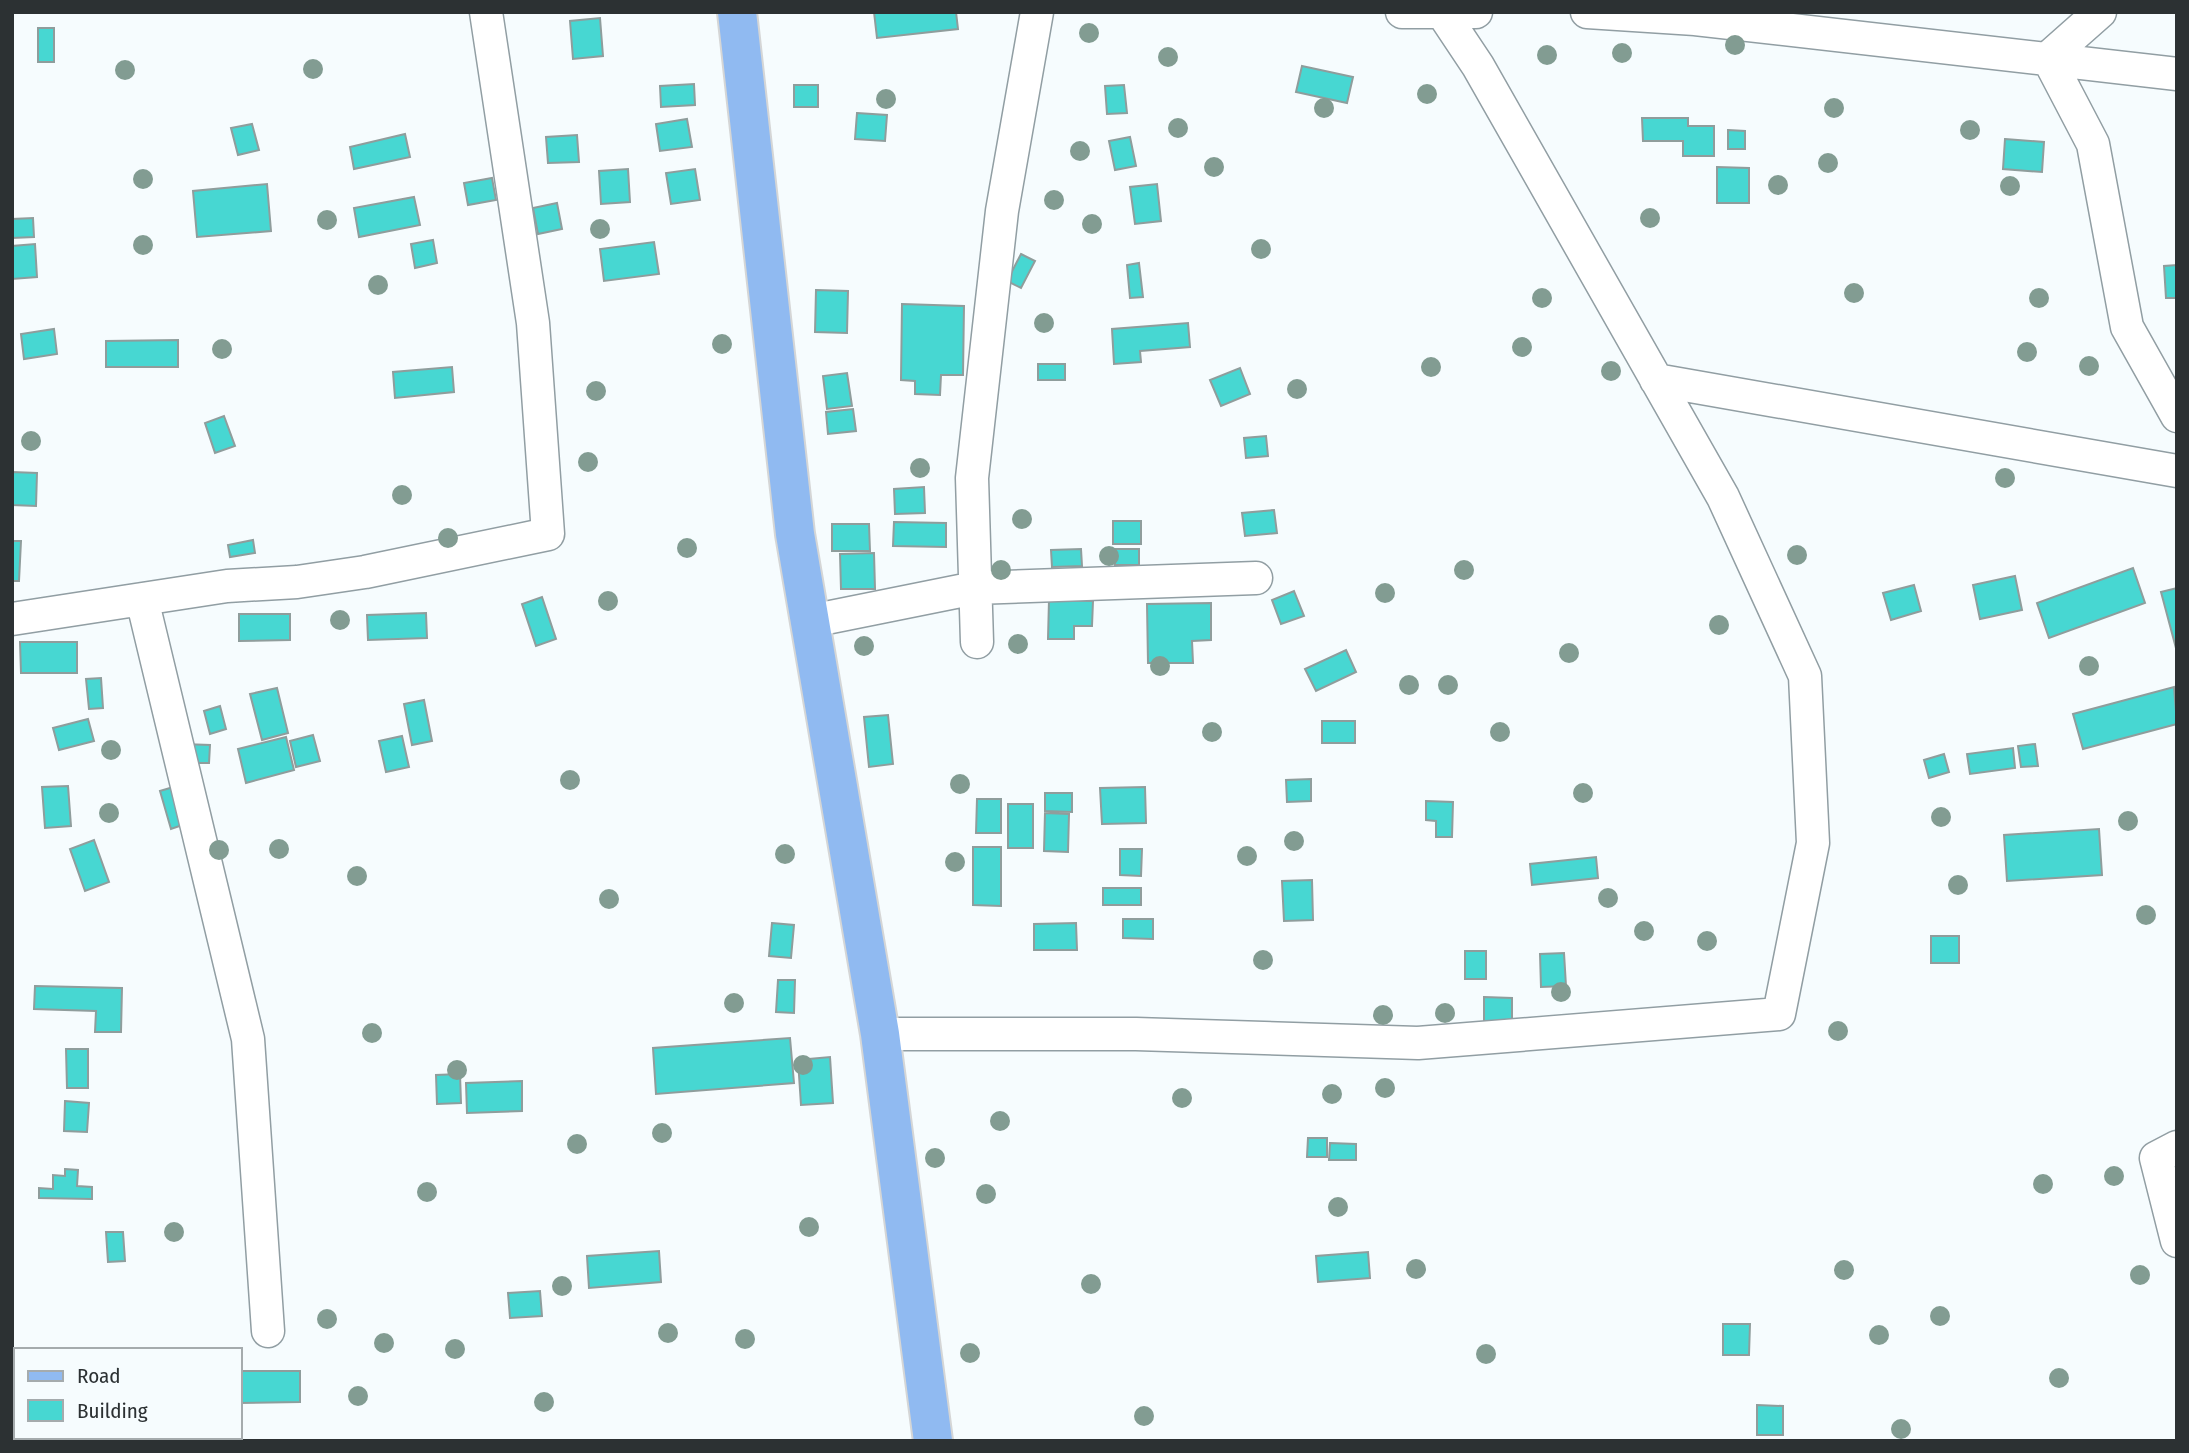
<svg xmlns="http://www.w3.org/2000/svg" width="2189" height="1453" viewBox="0 0 2189 1453" font-family="'Fira Sans Condensed',sans-serif">
<rect width="100%" height="100%" fill="#f6fcfe"/>
<path fill="#47d7d2" stroke="#8f9d9c" stroke-width="2" d="M874 12H956L958 29 877 38Z
M600 18 603 56 573 59 570 21Z
M38 28H54V62H38Z
M1302 66 1353 77 1347 103 1296 92Z
M694 84 695 105 661 107 660 86Z
M794 85H818V107H794Z
M1124 85 1127 113 1107 114 1105 86Z
M857 113 887 115 885 141 855 139Z
M1642 118H1688V126H1714V156H1683V141H1643Z
M687 119 692 147 660 151 656 124Z
M252 124 259 150 238 155 231 128Z
M1728 130 1745 131V149H1728Z
M405 134 410 157 354 169 350 147Z
M577 135 579 162 548 163 546 137Z
M1130 137 1136 166 1115 170 1109 141Z
M2005 139 2044 142 2042 172 2003 169Z
M1717 167 1749 168V203H1717Z
M628 169 630 202 601 204 599 171Z
M695 169 700 200 671 204 666 173Z
M492 178 496 200 468 205 464 183Z
M267 184 271 231 197 237 193 191Z
M1157 184 1161 221 1135 224 1130 187Z
M414 197 420 225 359 237 354 208Z
M557 203 562 229 538 234 533 208Z
M33 218 34 237 12 238V219Z
M433 240 437 263 415 268 411 244Z
M654 242 659 274 604 281 600 249Z
M35 244 37 277 12 279V246Z
M1021 254 1035 261 1021 288 1007 281Z
M1139 263 1143 297 1130 298 1127 265Z
M2177 265V298H2166L2164 266Z
M816 290 848 291 847 333 815 332Z
M902 304 964 306 963 375H941L940 395 915 394V381L901 380Z
M1188 323 1190 347 1140 351 1141 362 1114 364 1112 329Z
M54 329 57 354 24 359 21 334Z
M178 340V367H106V341Z
M1038 364H1065V380H1038Z
M452 367 454 392 395 398 393 372Z
M1240 368 1250 394 1221 406 1210 380Z
M847 373 852 406 827 409 823 376Z
M853 409 856 431 828 434 826 412Z
M224 416 235 446 215 453 205 423Z
M1266 436 1268 456 1246 458 1244 438Z
M12 472 37 473 36 506 12 505Z
M924 487 925 513 895 514 894 489Z
M1274 510 1277 533 1245 536 1242 513Z
M1113 521H1141V544H1113Z
M894 522 946 523V547L893 546Z
M832 524H869L870 551H832Z
M253 540 255 553 230 557 228 545Z
M12 541H21L19 581H12Z
M1081 549 1082 566 1052 567 1051 550Z
M1115 549H1139V565H1115Z
M874 553 875 589H841L840 554Z
M2133 568 2145 603 2049 638 2037 603Z
M2015 576 2022 610 1980 619 1973 585Z
M1914 585 1921 611 1891 620 1883 593Z
M2177 588V652L2161 592Z
M1294 591 1304 616 1281 624 1272 600Z
M542 597 556 639 536 646 522 604Z
M1049 600 1093 601 1092 626H1074V639H1048Z
M1211 603V640L1192 641 1193 663H1148L1147 604Z
M426 613 427 638 368 640 367 615Z
M239 614H290V640L239 641Z
M20 642H77V673H21Z
M1346 650 1356 672 1316 691 1305 669Z
M101 678 103 708 89 709 86 679Z
M2174 687 2177 724 2083 749 2073 714Z
M277 688 288 733 262 740 250 694Z
M424 700 432 741 412 745 404 704Z
M220 706 226 729 210 734 204 711Z
M888 715 893 764 869 767 864 717Z
M88 719 94 741 59 750 53 728Z
M1322 721H1355V743H1322Z
M313 735 320 761 296 767 290 741Z
M402 736 409 767 386 772 379 741Z
M286 737 294 770 246 783 238 749Z
M182 744 210 745 209 763H181Z
M2035 744 2038 766 2021 767 2018 746Z
M2013 748 2015 768 1970 774 1967 754Z
M1944 754 1949 772 1929 778 1924 760Z
M1311 779V801L1287 802 1286 780Z
M180 785 191 822 171 829 160 791Z
M68 786 71 826 45 828 42 787Z
M1145 787 1146 823 1102 824 1100 788Z
M1045 793H1072V812L1045 811Z
M977 799H1001V833H976Z
M1426 801 1453 802 1452 837H1436V821L1426 820Z
M1008 804H1033V848H1008Z
M1045 813 1069 814 1068 852 1044 851Z
M2099 829 2102 875 2007 881 2004 835Z
M94 840 109 882 85 891 70 849Z
M973 847H1001V906L973 905Z
M1120 849H1142L1141 876 1120 875Z
M1596 857 1598 878 1532 885 1530 864Z
M1312 880 1313 920 1284 921 1282 881Z
M1103 888H1141V905H1103Z
M1123 919H1153V939L1123 938Z
M772 923 794 925 791 958 769 956Z
M1076 923 1077 950H1034V924Z
M1931 936H1959V963H1931Z
M1465 951H1486V979H1465Z
M1564 953 1566 986 1541 987 1540 954Z
M778 980H795L794 1013 776 1012Z
M35 986 122 988 121 1032H95L96 1011 34 1009Z
M1484 997 1512 998V1028L1484 1027Z
M790 1038 794 1083 656 1094 653 1048Z
M66 1049H88V1088H67Z
M830 1057 833 1103 801 1105 798 1060Z
M460 1074 461 1103 437 1104 436 1075Z
M522 1081V1111L467 1113 466 1083Z
M65 1101 89 1103 87 1132 64 1131Z
M1308 1138H1327V1157H1307Z
M1330 1143 1356 1144V1160H1329Z
M65 1169 78 1170 77 1186 92 1187V1199L39 1198V1188L53 1189V1175L65 1176Z
M106 1232H123L125 1261 108 1262Z
M659 1251 661 1282 589 1288 587 1256Z
M1368 1252 1370 1278 1318 1282 1316 1256Z
M540 1291 542 1316 510 1318 508 1293Z
M1723 1324H1750L1749 1355H1723Z
M240 1371H300V1402L240 1403Z
M12 1402H16V1430H12Z
M1757 1405 1783 1406V1435H1757Z"/>
<g fill="none" stroke-linecap="round" stroke-linejoin="round">
<defs>
<path id="minor" d="M1402 12H1476
M1587 12 1695 19 2177 74
M2100 12 2048 58 2093 144 2127 327 2177 416
M1656 380 2177 471
M142 599 248 1039 268 1331
M12 619 227 586 297 582 365 572 548 534 533 323 486 12
M811 621 975 588 1256 578
M977 642 972 478 1002 211 1037 12
M880 1034H1136L1418 1043 1779 1014 1813 843 1805 676 1723 497 1478 66 1442 12
M2177 1147 2156 1158 2177 1241"/>
<path id="primary" d="M737 12 795 534 880 1034 933 1441"/>
</defs>
<use href="#minor" stroke="#919ea3" stroke-width="35"/>
<use href="#primary" stroke="#d5d6d6" stroke-width="42"/>
<use href="#minor" stroke="#fff" stroke-width="32"/>
<use href="#primary" stroke="#90baf1" stroke-width="38"/>
</g>
<g fill="#829c92">
<circle cx="1089" cy="33" r="10"/>
<circle cx="1735" cy="45" r="10"/>
<circle cx="1622" cy="53" r="10"/>
<circle cx="1547" cy="55" r="10"/>
<circle cx="1168" cy="57" r="10"/>
<circle cx="313" cy="69" r="10"/>
<circle cx="125" cy="70" r="10"/>
<circle cx="1427" cy="94" r="10"/>
<circle cx="886" cy="99" r="10"/>
<circle cx="1324" cy="108" r="10"/>
<circle cx="1834" cy="108" r="10"/>
<circle cx="1178" cy="128" r="10"/>
<circle cx="1970" cy="130" r="10"/>
<circle cx="1080" cy="151" r="10"/>
<circle cx="1828" cy="163" r="10"/>
<circle cx="1214" cy="167" r="10"/>
<circle cx="143" cy="179" r="10"/>
<circle cx="1778" cy="185" r="10"/>
<circle cx="2010" cy="186" r="10"/>
<circle cx="1054" cy="200" r="10"/>
<circle cx="1650" cy="218" r="10"/>
<circle cx="327" cy="220" r="10"/>
<circle cx="1092" cy="224" r="10"/>
<circle cx="600" cy="229" r="10"/>
<circle cx="143" cy="245" r="10"/>
<circle cx="1261" cy="249" r="10"/>
<circle cx="378" cy="285" r="10"/>
<circle cx="1854" cy="293" r="10"/>
<circle cx="1542" cy="298" r="10"/>
<circle cx="2039" cy="298" r="10"/>
<circle cx="1044" cy="323" r="10"/>
<circle cx="722" cy="344" r="10"/>
<circle cx="1522" cy="347" r="10"/>
<circle cx="222" cy="349" r="10"/>
<circle cx="2027" cy="352" r="10"/>
<circle cx="2089" cy="366" r="10"/>
<circle cx="1431" cy="367" r="10"/>
<circle cx="1611" cy="371" r="10"/>
<circle cx="1297" cy="389" r="10"/>
<circle cx="596" cy="391" r="10"/>
<circle cx="31" cy="441" r="10"/>
<circle cx="588" cy="462" r="10"/>
<circle cx="920" cy="468" r="10"/>
<circle cx="2005" cy="478" r="10"/>
<circle cx="402" cy="495" r="10"/>
<circle cx="1022" cy="519" r="10"/>
<circle cx="448" cy="538" r="10"/>
<circle cx="687" cy="548" r="10"/>
<circle cx="1797" cy="555" r="10"/>
<circle cx="1109" cy="556" r="10"/>
<circle cx="1001" cy="570" r="10"/>
<circle cx="1464" cy="570" r="10"/>
<circle cx="1385" cy="593" r="10"/>
<circle cx="608" cy="601" r="10"/>
<circle cx="340" cy="620" r="10"/>
<circle cx="1719" cy="625" r="10"/>
<circle cx="1018" cy="644" r="10"/>
<circle cx="864" cy="646" r="10"/>
<circle cx="1569" cy="653" r="10"/>
<circle cx="1160" cy="666" r="10"/>
<circle cx="2089" cy="666" r="10"/>
<circle cx="1409" cy="685" r="10"/>
<circle cx="1448" cy="685" r="10"/>
<circle cx="1212" cy="732" r="10"/>
<circle cx="1500" cy="732" r="10"/>
<circle cx="111" cy="750" r="10"/>
<circle cx="570" cy="780" r="10"/>
<circle cx="960" cy="784" r="10"/>
<circle cx="1583" cy="793" r="10"/>
<circle cx="109" cy="813" r="10"/>
<circle cx="1941" cy="817" r="10"/>
<circle cx="2128" cy="821" r="10"/>
<circle cx="1294" cy="841" r="10"/>
<circle cx="279" cy="849" r="10"/>
<circle cx="219" cy="850" r="10"/>
<circle cx="785" cy="854" r="10"/>
<circle cx="1247" cy="856" r="10"/>
<circle cx="955" cy="862" r="10"/>
<circle cx="357" cy="876" r="10"/>
<circle cx="1958" cy="885" r="10"/>
<circle cx="1608" cy="898" r="10"/>
<circle cx="609" cy="899" r="10"/>
<circle cx="2146" cy="915" r="10"/>
<circle cx="1644" cy="931" r="10"/>
<circle cx="1707" cy="941" r="10"/>
<circle cx="1263" cy="960" r="10"/>
<circle cx="1561" cy="992" r="10"/>
<circle cx="734" cy="1003" r="10"/>
<circle cx="1445" cy="1013" r="10"/>
<circle cx="1383" cy="1015" r="10"/>
<circle cx="1838" cy="1031" r="10"/>
<circle cx="372" cy="1033" r="10"/>
<circle cx="803" cy="1065" r="10"/>
<circle cx="457" cy="1070" r="10"/>
<circle cx="1385" cy="1088" r="10"/>
<circle cx="1332" cy="1094" r="10"/>
<circle cx="1182" cy="1098" r="10"/>
<circle cx="1000" cy="1121" r="10"/>
<circle cx="662" cy="1133" r="10"/>
<circle cx="577" cy="1144" r="10"/>
<circle cx="935" cy="1158" r="10"/>
<circle cx="2114" cy="1176" r="10"/>
<circle cx="2043" cy="1184" r="10"/>
<circle cx="427" cy="1192" r="10"/>
<circle cx="986" cy="1194" r="10"/>
<circle cx="1338" cy="1207" r="10"/>
<circle cx="809" cy="1227" r="10"/>
<circle cx="174" cy="1232" r="10"/>
<circle cx="1416" cy="1269" r="10"/>
<circle cx="1844" cy="1270" r="10"/>
<circle cx="2140" cy="1275" r="10"/>
<circle cx="1091" cy="1284" r="10"/>
<circle cx="562" cy="1286" r="10"/>
<circle cx="1940" cy="1316" r="10"/>
<circle cx="327" cy="1319" r="10"/>
<circle cx="668" cy="1333" r="10"/>
<circle cx="1879" cy="1335" r="10"/>
<circle cx="745" cy="1339" r="10"/>
<circle cx="384" cy="1343" r="10"/>
<circle cx="455" cy="1349" r="10"/>
<circle cx="970" cy="1353" r="10"/>
<circle cx="1486" cy="1354" r="10"/>
<circle cx="2059" cy="1378" r="10"/>
<circle cx="358" cy="1396" r="10"/>
<circle cx="544" cy="1402" r="10"/>
<circle cx="1144" cy="1416" r="10"/>
<circle cx="1901" cy="1429" r="10"/>
</g>
<rect width="2189" height="1453" fill="none" stroke="#2c3133" stroke-width="28"/>
<rect x="14" y="1348" width="228" height="91" fill="#f6fcfe" stroke="#a5abad" stroke-width="2"/>
<rect x="28" y="1371" width="35" height="10" fill="#90baf1" stroke="#a5abad" stroke-width="2"/>
<text x="77" y="1383" font-size="21" fill="#2c3133">Road</text>
<rect x="28" y="1400" width="35" height="21" fill="#47d7d2" stroke="#a5abad" stroke-width="2"/>
<text x="77" y="1418" font-size="21" fill="#2c3133">Building</text>
</svg>
